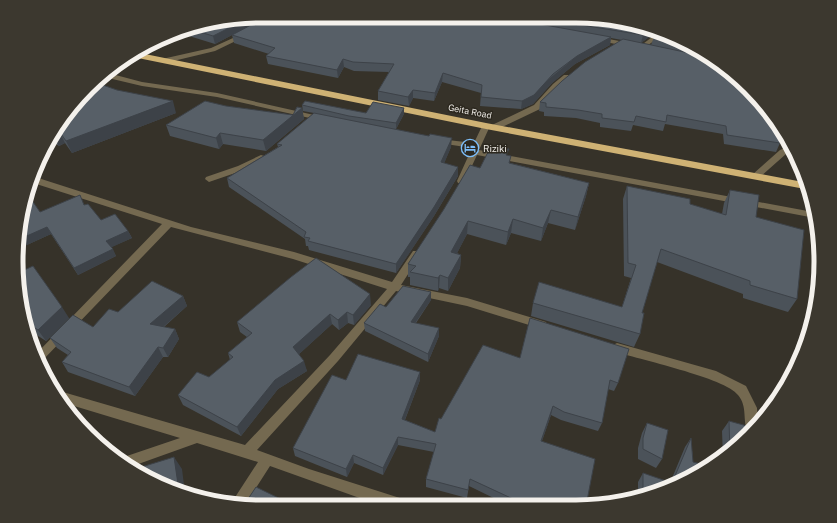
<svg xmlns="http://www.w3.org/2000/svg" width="837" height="523" viewBox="0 0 837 523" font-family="'IBM Plex Sans',sans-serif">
<rect width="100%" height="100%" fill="#363229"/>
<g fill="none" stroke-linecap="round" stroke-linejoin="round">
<path fill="#746950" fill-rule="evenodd" d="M659 32 665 33 644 48H640V46Z
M244 33 246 34V36L215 51 165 63 161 61 162 59 211 48Z
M598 37 630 43 633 45 630 47 596 40 595 39Z
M108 73 142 82 217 93 323 117 327 119 323 121 217 97 142 86 104 77Z
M564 75H570L571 77 559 88 540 109 498 129H492V125L534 105 553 84Z
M483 124H489L490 126 479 150 813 212 815 218 477 155 464 183H458L457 181 472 148 439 143 435 141 439 139 474 143Z
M790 146 792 151 786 154 759 178H753L752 176 753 174 780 150Z
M261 155 264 156 265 158 264 160 244 170 209 182 205 179 206 177 238 166Z
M32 176 191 227 294 252 392 282 413 251H419L421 254 401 285 467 298 546 322 547 325 546 328 542 329 467 306 396 291 338 361 257 450 309 469 403 499 408 501 410 506H382L270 466 245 505H230L258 462 197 443 130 467 118 459 180 438 61 402 54 391 56 390 245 445 330 355 387 289 293 259 171 227 41 362 37 353 162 224 30 182Z
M617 343 716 371 746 386 757 408 758 423 748 433C742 420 748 407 738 395 726 378 637 359 613 351L611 348 613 345Z"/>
<path fill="#cfb274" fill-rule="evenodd" d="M135 52 486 123 803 182 805 189 486 129 128 56Z"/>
</g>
<path fill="#4b5259" d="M262 16 607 18 657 31 641 43 651 45 654 37 669 35 725 67 788 139 790 144 780 142V143L776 152 724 144 723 134 665 124 663 131 633 125 631 131 600 127V123L576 118 544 116V112L539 111 540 102 622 40 611 38 610 45 575 64 552 83 533 104 521 109 480 106 481 93 442 82 434 101 413 98 409 106 378 100V91L389 72 354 71 344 67 338 78 268 64 266 56 269 54 234 43 232 35 215 44 176 32 183 29Z
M302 105 366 113 404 108V114L396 129 451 147 444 163 458 176 434 216 396 273 309 250 308 246H306L305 239 229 187 227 178 278 147 277 144 314 113 303 111Z
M226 106 293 115 302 108 304 119 266 151 223 144 219 149 170 136 166 125Z
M67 112 176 113 72 153 65 143 59 146 51 141Z
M508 155 510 163 589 183 586 196 575 230 548 223 541 241 511 233 506 245 467 234 457 253 461 255 460 268 448 291 439 288 438 291 410 285V277H408V264L480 168Z
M627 186 722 214 724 203 730 190 756 217 797 299 788 312 743 298V294L657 262 642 313 640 334 634 347 531 316 533 303 622 307 631 278 624 276 623 199Z
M85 205 101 220 128 231 132 238 111 247 116 256 78 275 51 234 18 249 40 212Z
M183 296 187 306 164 327 175 329 179 339 168 357H163L135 396 68 372 62 362 68 355 57 348 50 338 93 327 118 312Z
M431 300 416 323 439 336 428 362 365 331 364 323 386 307Z
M371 305 354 325 348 323 339 330 332 324 299 354 307 371 278 389 241 436 183 405 178 395 209 377 230 360 228 353 247 337 240 332 237 322Z
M23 318H69L46 341 35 334Z
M530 318 618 383 614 391 608 389 602 423 598 431 561 420 551 415 542 441 586 506H510L469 486 467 498 426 487V479L434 452 398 445 383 475 354 463 347 477 295 456 293 448 346 380 420 372V380L405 420 435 432 441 419 520 358Z
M729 421 748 433 723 458 722 431Z
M647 423 662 459 656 468 638 459V448L642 433Z
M691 438 693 462 684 482 638 494V482L643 473 670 483 685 447Z"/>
<path fill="#3d4248" d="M262 16H271L232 35 215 44 213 36 249 18Z
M651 30 657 31 641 43 643 35Z
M611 37 610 45 575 64 552 83 533 104 521 109 522 101 577 56Z
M343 59 344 67 338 78 337 70Z
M443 73 442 82 434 101 435 93Z
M413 90V98L409 106 408 97Z
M173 101 176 113 72 153 66 141Z
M302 108 304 119 266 151 263 140Z
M404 108V114L396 129V123Z
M59 131 65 143 59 146 54 136 55 134Z
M220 133 223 144 219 149 216 138Z
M452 138 451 147 441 171V162Z
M46 152 47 155 42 159Z
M458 167V176L434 216 396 273V264Z
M589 183 586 196 575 230 578 217Z
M551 210 548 223 541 241 543 228Z
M513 219 511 233 506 245 508 232Z
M468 221 467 234 451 265V252Z
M47 227 51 234 18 249 20 239Z
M128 231 132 238 110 248 106 241Z
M113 249 116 256 78 275 74 268Z
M461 255 460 268 448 291V278Z
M440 275 439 288 438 291V278Z
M431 292V300L411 329V322Z
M370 294 371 305 354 325 353 315Z
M183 296 187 306 155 334 150 324Z
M62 307 69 318 46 341 38 330Z
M347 312 348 323 339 330 338 320Z
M330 314 332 324 296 357 293 347Z
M439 328V336L428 362V354Z
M175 329 179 339 168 357 163 348Z
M158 347 163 357 135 396 129 387Z
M304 361 307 371 278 389 241 436 237 427 275 380Z
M420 372V380L402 427V419Z
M553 406 551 415 539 449 541 441Z
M398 437V445L383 475V468Z
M353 455 354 463 347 477 346 469Z
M174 457 182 469 185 493 179 491Z"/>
<path fill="#575f67" stroke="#3d4248" d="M268 16 501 17 611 37 577 56 553 74 534 95 522 101 481 97 482 85 443 73 435 93 413 90 408 97 378 91 394 64 353 62 343 59 337 70 266 56 275 48 232 35Z
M249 18 213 36 187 28Z
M538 18H607L651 30 643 35Z
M660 32 669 35 687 45 654 37Z
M623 39 708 57 725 67 783 133 779 132 780 143 727 135 726 126 667 115 666 122 636 116 634 122 602 118V114L578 110 546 107V103L540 102 562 81 585 62Z
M97 83 117 90 173 101 66 141 59 131 55 134 67 112Z
M205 101 226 106 293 115 297 107 302 108 263 140 220 133 216 138 166 125Z
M305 101 366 113 373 102 404 108 396 123 349 116 302 105Z
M314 113 429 136 430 134 452 138 441 162 458 167 434 207 396 264 308 241 310 238 304 237 306 232 227 178 282 145 277 144Z
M491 146 509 149 506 155 511 156 509 163 589 183 578 217 551 210 543 228 513 219 508 232 468 221 451 252 461 255 448 278 440 275 438 278 410 272 416 266 408 264 444 209 470 165 480 168Z
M627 186 690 199V204L726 215 730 190 759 195 756 217 804 230 797 299 750 285V281L661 249 642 313H644L640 334 533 303 539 282 622 307 636 265 628 263Z
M80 195 84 205 88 204 101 220 115 214 128 231 106 241 113 249 74 268 47 227 20 239 26 201 31 199 40 212Z
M316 258 370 294 353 315 347 312 338 320 330 314 293 347 304 361 275 380 237 427 178 395 197 372 209 377 233 357 228 353 252 333 237 322 291 277Z
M33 266 62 307 38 330 27 323 23 318 18 273Z
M152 281 183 296 150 324 175 329 163 348 158 347 129 387 62 362 71 352 50 338 73 315 93 327 109 309 118 312Z
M403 286 431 292 411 322 439 328 428 354 364 323 380 304 386 307Z
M530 318 629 349 618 383 610 380 602 423 564 412 553 406 541 441 595 459 586 506H563L555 503 554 506H526V505L470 479 468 490 426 479 436 444 398 437 383 468 353 455 346 469 293 448 332 375 346 380 358 354 420 372 402 419 435 432 439 418 441 419 483 345 520 358Z
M729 421 747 426 748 433 730 452Z
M647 423 668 430 662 459 643 449V438Z
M691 438 693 462 709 466 684 482 643 493V473L672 483Z
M174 457 179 491 167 488 135 469Z
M256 487 293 505H244Z"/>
<defs>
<symbol id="hotel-ring" viewBox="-11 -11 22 22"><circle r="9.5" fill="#2c281f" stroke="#7dbef9" stroke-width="1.5"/><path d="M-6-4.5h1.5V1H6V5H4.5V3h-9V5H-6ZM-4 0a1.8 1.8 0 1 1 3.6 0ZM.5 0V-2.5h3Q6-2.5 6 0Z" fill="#7dbef9"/></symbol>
</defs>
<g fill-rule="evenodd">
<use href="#hotel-ring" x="460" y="138" width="20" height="20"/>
</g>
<g text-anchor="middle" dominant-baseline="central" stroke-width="3" stroke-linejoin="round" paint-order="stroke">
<g font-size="9" fill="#f4f1ec" stroke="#2c281f">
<text transform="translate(470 111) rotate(11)">Geita Road</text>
</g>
<g font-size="10" fill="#f4f1ec" stroke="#2c281f" text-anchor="start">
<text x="483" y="148">Riziki</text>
</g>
</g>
<path d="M0 0H837V523H0ZM261 23H576A238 238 0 0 1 814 261V262A238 238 0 0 1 576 500H261A238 238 0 0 1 23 262V261A238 238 0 0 1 261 23Z" fill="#3c382f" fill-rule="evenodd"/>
<path fill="none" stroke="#f4f1ec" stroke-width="5" d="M261 23H576A238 238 0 0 1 814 261V262A238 238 0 0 1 576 500H261A238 238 0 0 1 23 262V261A238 238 0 0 1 261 23Z"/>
</svg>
